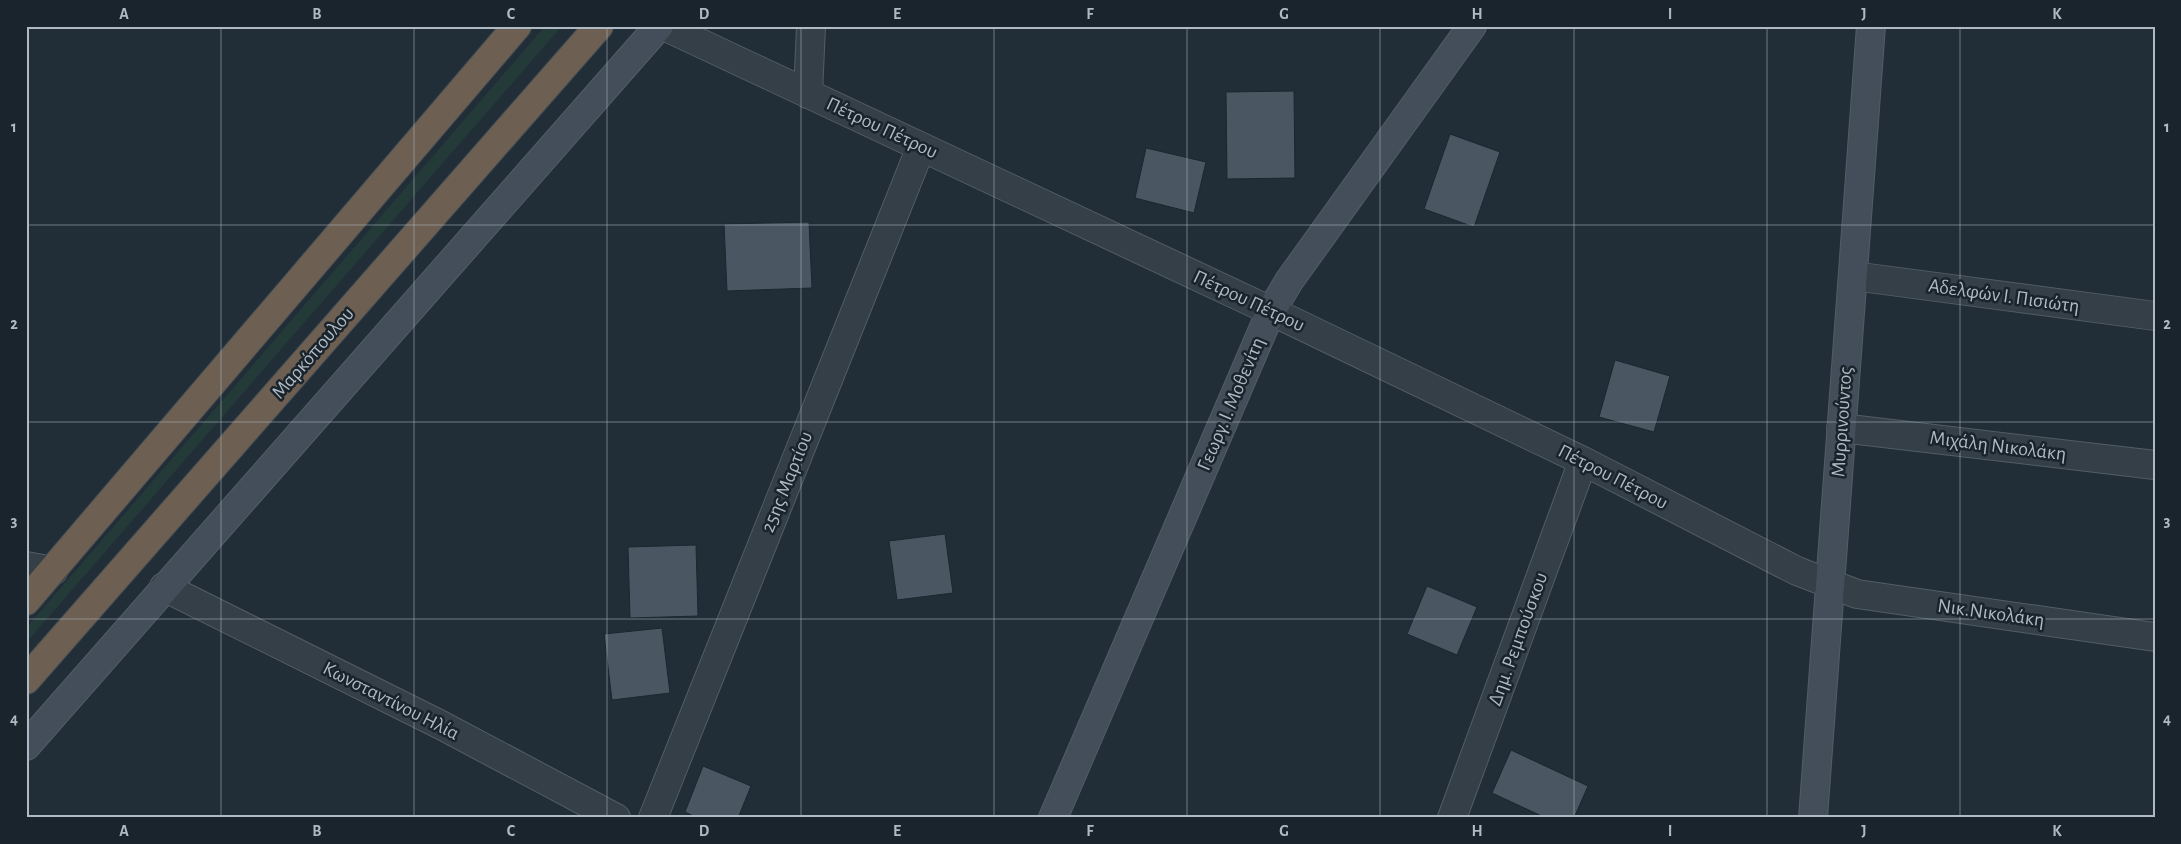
<svg xmlns="http://www.w3.org/2000/svg" width="2181" height="844" viewBox="0 0 2181 844" font-family="'Alegreya Sans',sans-serif">
<rect width="100%" height="100%" fill="#212d37"/>
<path fill="#243a39" d="M545 26H562L26 643V628Z"/>
<path fill="#4a5763" stroke="#1c262e" d="M1294 91 1295 178 1227 179 1226 92Z
M1450 134 1500 152 1474 227 1424 209Z
M1146 148 1206 162 1194 213 1135 198Z
M809 222 812 288 727 291 724 224Z
M1615 360 1670 376 1654 432 1599 417Z
M945 534 953 593 897 600 889 541Z
M696 545 698 616 630 618 628 547Z
M1427 586 1477 607 1457 655 1407 634Z
M662 628 670 693 612 700 604 634Z
M1511 750 1588 786 1574 818H1546L1492 793Z
M703 766 751 786 738 818H698L685 812Z"/>
<g fill="none" stroke-linecap="round" stroke-linejoin="round">
<defs>
<path id="street" d="M664 26 1271 311 1583 461 1797 571 1857 594 2155 637
M808 94 811 26
M1853 276 2155 316
M1841 428 2155 465
M26 566 53 571
M164 587 441 725 616 818
M653 818 921 147
M1452 818 1583 461"/>
<path id="secondary" d="M26 746 659 26
M1053 818 1271 311 1289 281 1472 26
M1813 818 1871 26"/>
<path id="highway" d="M26 601 517 26
M26 680 599 26"/>
</defs>
<use href="#street" stroke="#525d65" stroke-width="30"/>
<use href="#secondary" stroke="#525d65" stroke-width="30"/>
<use href="#highway" stroke="#3f4a52" stroke-width="30"/>
<use href="#street" stroke="#353f47" stroke-width="28"/>
<use href="#secondary" stroke="#434e5a" stroke-width="28"/>
<use href="#highway" stroke="#6d5f52" stroke-width="28"/>
</g>
<path fill="none" stroke="#afbac4" stroke-width="1" stroke-opacity="0.55" d="M221 26V818M414 26V818M607 26V818M801 26V818M994 26V818M1187 26V818M1380 26V818M1574 26V818M1767 26V818M1960 26V818M26 225H2155M26 422H2155M26 619H2155"/>
<g text-anchor="middle" dominant-baseline="central" stroke-width="5" stroke-linejoin="round" paint-order="stroke">
<g font-size="20" fill="#afbac4" stroke="#1a242c">
<text transform="translate(882 128) rotate(25)">Πέτρου Πέτρου</text>
<text transform="translate(2004 296) rotate(8)">Αδελφών Ι. Πισιώτη</text>
<text transform="translate(1249 301) rotate(25)">Πέτρου Πέτρου</text>
<text transform="translate(313 353) rotate(-49)">Μαρκόπουλου</text>
<text transform="translate(1231 404) rotate(-67)">Γεωργ. Ι. Μοθενίτη</text>
<text transform="translate(1842 422) rotate(-86)">Μυρρινούντος</text>
<text transform="translate(1998 446) rotate(7)">Μιχάλη Νικολάκη</text>
<text transform="translate(1613 477) rotate(27)">Πέτρου Πέτρου</text>
<text transform="translate(787 482) rotate(-68)">25ης Μαρτίου</text>
<text transform="translate(1991 613) rotate(8)">Νικ.Νικολάκη</text>
<text transform="translate(1518 639) rotate(-70)">Δημ. Ρεμπούσκου</text>
<text transform="translate(391 701) rotate(27)">Κωνσταντίνου Ηλία</text>
</g>
</g>
<rect width="2181" height="844" fill="none" stroke="#1a242c" stroke-width="55"/>
<rect x="28" y="28" width="2126" height="788" fill="none" stroke="#afbac4" stroke-width="2"/>
<g font-size="16" text-anchor="middle" font-weight="bold" fill="#afbac4">
<text x="124" y="19">A</text>
<text x="317" y="19">B</text>
<text x="511" y="19">C</text>
<text x="704" y="19">D</text>
<text x="897" y="19">E</text>
<text x="1090" y="19">F</text>
<text x="1284" y="19">G</text>
<text x="1477" y="19">H</text>
<text x="1670" y="19">I</text>
<text x="1864" y="19">J</text>
<text x="2057" y="19">K</text>
<text x="14" y="132">1</text>
<text x="2167" y="132">1</text>
<text x="14" y="329">2</text>
<text x="2167" y="329">2</text>
<text x="14" y="526">3</text>
<text x="2167" y="526">3</text>
<text x="14" y="724">4</text>
<text x="2167" y="724">4</text>
<text x="124" y="836">A</text>
<text x="317" y="836">B</text>
<text x="511" y="836">C</text>
<text x="704" y="836">D</text>
<text x="897" y="836">E</text>
<text x="1090" y="836">F</text>
<text x="1284" y="836">G</text>
<text x="1477" y="836">H</text>
<text x="1670" y="836">I</text>
<text x="1864" y="836">J</text>
<text x="2057" y="836">K</text>
</g>
</svg>
